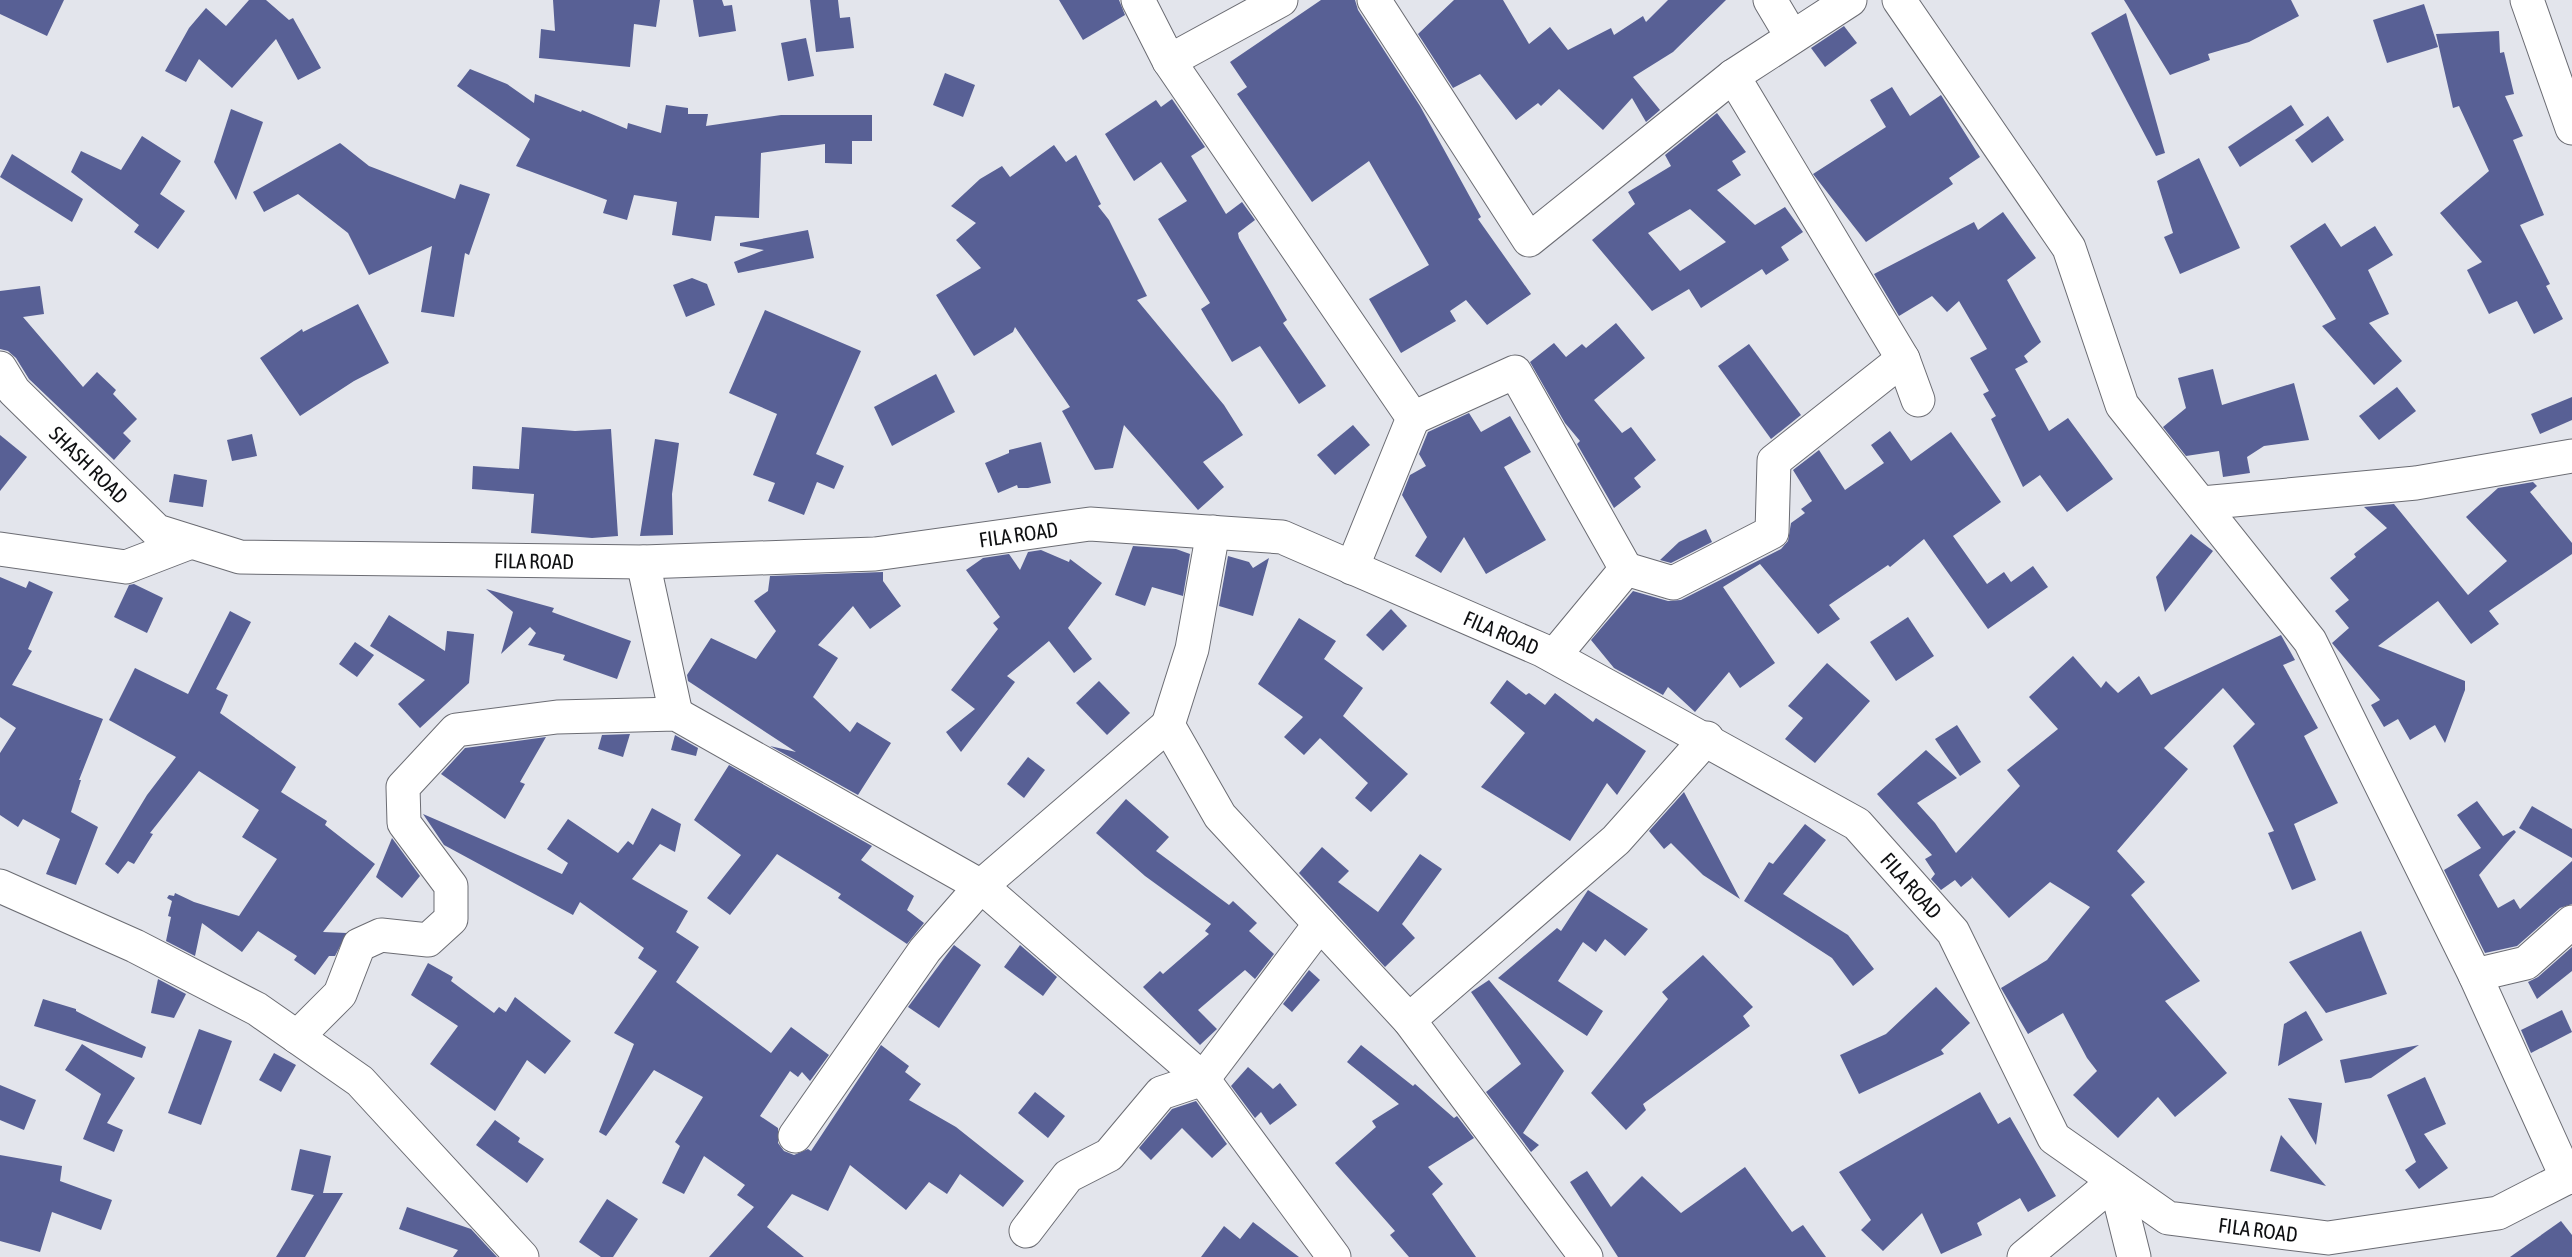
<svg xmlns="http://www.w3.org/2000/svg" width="2572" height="1257" font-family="'Asap Condensed',sans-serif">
<rect width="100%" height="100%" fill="#e3e5ec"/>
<g fill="#586095" fill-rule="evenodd">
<polygon points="0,0 64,0 47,36 0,14"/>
<polygon points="249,0 266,0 289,20 293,18 321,68 298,80 276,39 232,88 199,59 186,82 165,71 189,28 206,8 226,26"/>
<polygon points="553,0 660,0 656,27 634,24 630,67 539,58 541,29 555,31"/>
<polygon points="693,0 722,0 724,6 732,5 736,31 699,37"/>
<polygon points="810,0 838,0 840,18 850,17 854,48 816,52"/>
<polygon points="1059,0 1119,0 1125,15 1083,40"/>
<polygon points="1321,0 1355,0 1358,10 1420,106 1481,217 1478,219 1531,294 1487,325 1466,300 1450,311 1456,321 1401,353 1369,299 1429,265 1369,161 1312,202 1237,94 1247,87 1230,62"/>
<polygon points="1454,0 1503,0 1529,44 1550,27 1568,50 1611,28 1614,35 1643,16 1646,22 1668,0 1726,0 1673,52 1633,77 1660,110 1646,122 1632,98 1603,130 1559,89 1541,106 1538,103 1516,120 1480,74 1453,88 1418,34"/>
<polygon points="2124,0 2291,0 2299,16 2249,42 2208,54 2210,60 2170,75"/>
<polygon points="2424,4 2438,47 2387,63 2373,20"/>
<polygon points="2126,13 2165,153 2156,156 2091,33"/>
<polygon points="1844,26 1857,43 1825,67 1811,48"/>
<polygon points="2499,31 2500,53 2504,52 2514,94 2505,96 2523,136 2513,140 2544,215 2520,225 2550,284 2546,286 2563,319 2534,334 2517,301 2489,314 2467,270 2482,262 2440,213 2489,171 2459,106 2453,108 2436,34"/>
<polygon points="806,38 814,76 788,81 781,43"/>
<polygon points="470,69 507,84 534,103 535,94 581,112 582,110 627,129 628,123 661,133 666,105 688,108 688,114 708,114 706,126 781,115 872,115 872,141 852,141 852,164 825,163 825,144 761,153 759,218 715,216 711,241 672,235 677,202 634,195 627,220 603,213 607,200 516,166 530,139 457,86"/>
<polygon points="945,73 975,85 963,117 933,105"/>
<polygon points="1892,87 1910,116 1941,95 1980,157 1949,178 1953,184 1866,242 1813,174 1886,127 1870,100"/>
<polygon points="1172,99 1205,147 1191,156 1226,214 1242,202 1255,220 1238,233 1239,238 1287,320 1283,323 1326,386 1299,404 1260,346 1232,362 1201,309 1210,303 1158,219 1187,201 1161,162 1134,181 1105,134 1156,100 1161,107"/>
<polygon points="2291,105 2304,125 2240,167 2228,147"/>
<polygon points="231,109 263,122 236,200 214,162"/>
<path d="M1717,113L1746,152L1732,161L1741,175L1717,190L1755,225L1785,207L1803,232L1781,247L1789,260L1766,275L1762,269L1701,308L1689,289L1652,311L1592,240L1635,204L1628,192L1671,166L1665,155ZM1690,209L1726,242L1680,271L1648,233Z"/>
<polygon points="2328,116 2344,140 2312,163 2295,140"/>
<polygon points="142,136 181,161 160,194 185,211 158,249 134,232 139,225 71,172 81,151 121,170"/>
<polygon points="340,143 369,166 455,199 460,184 490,194 469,255 465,253 454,317 421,312 432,246 369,275 348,233 298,194 264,212 253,192"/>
<polygon points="1054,145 1066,162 1076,155 1101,204 1098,206 1109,220 1147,296 1137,300 1224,405 1243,435 1203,462 1224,487 1198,510 1124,425 1113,468 1095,470 1062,411 1070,407 1015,327 1013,332 974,356 936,295 981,268 956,240 976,223 951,206 980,179 1002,166 1010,177"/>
<polygon points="12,154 83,199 72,222 0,177"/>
<polygon points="2199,158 2240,248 2180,274 2164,237 2173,233 2157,181"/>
<polygon points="2003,212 2036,258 2007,280 2041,342 2024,356 2028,362 2015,369 2049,431 2068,418 2113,479 2067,512 2040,475 2023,487 1991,419 1996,416 1983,394 1989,391 1970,358 1987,349 1959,301 1947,312 1932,296 1899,316 1874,274 1974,222 1978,230"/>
<polygon points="2325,223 2341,247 2375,226 2393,255 2368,270 2389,314 2369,323 2402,361 2374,385 2322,326 2336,319 2290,246"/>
<polygon points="808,230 814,258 738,273 734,262 764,250 740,246 740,243"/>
<polygon points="692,278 707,284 715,305 686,317 673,285"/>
<polygon points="40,286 44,314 23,317 83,387 97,372 116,390 113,394 137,419 123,433 131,441 114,460 29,379 16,358 8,351 0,349 0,291"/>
<polygon points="358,304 389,363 354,381 300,416 260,358 302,329 303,332"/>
<polygon points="765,310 861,351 816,454 844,466 834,489 817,482 804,515 768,501 775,483 753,475 777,414 729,393"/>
<polygon points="1616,323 1645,358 1594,400 1622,433 1631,427 1656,460 1634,478 1641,487 1614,508 1577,444 1580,441 1565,423 1530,362 1554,343 1566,357 1582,344 1586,348"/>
<polygon points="1749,344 1801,415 1771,439 1718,366"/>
<polygon points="2213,369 2222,405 2294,383 2309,440 2264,446 2247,457 2250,473 2223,477 2219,451 2186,456 2163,427 2186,408 2178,378"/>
<polygon points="936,374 955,412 892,446 874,407"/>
<polygon points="2397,387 2416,411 2379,440 2359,416"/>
<polygon points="2572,397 2572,420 2540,434 2531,414"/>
<polygon points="1469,413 1481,432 1510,416 1531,452 1504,467 1546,540 1486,574 1464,537 1441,573 1415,556 1427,537 1402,495 1410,475 1426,466 1419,454 1428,432"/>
<polygon points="1353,425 1370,445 1335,475 1317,455"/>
<polygon points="522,427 575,431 611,429 618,536 592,538 531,533 534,494 472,489 473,466 519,469"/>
<polygon points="1890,431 1911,461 1951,432 2001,502 1953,536 1987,584 2004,572 2011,582 2033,566 2048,587 1988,629 1924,539 1890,567 1888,565 1829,605 1840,619 1818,634 1760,564 1723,587 1775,663 1740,688 1729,672 1695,712 1668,687 1663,695 1614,668 1591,640 1633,591 1668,601 1681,600 1781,549 1788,541 1791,523 1805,513 1801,509 1812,501 1793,470 1819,450 1845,490 1884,463 1871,445"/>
<polygon points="252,434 257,456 232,461 227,440"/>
<polygon points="0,435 27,457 0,491"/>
<polygon points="655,439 679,443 672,494 673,535 640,536"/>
<polygon points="1041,442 1051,483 1028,488 1018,488 1017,485 998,493 985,463 1009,453 1009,450"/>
<polygon points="174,474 207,480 203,507 169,502"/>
<polygon points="2533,482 2537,486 2530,492 2572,543 2572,554 2489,611 2499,624 2471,644 2438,601 2378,646 2465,681 2465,690 2445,743 2435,725 2410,740 2398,719 2384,727 2371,705 2380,700 2332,643 2349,628 2335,611 2349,600 2330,578 2356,557 2354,554 2387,528 2364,507 2394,504 2468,595 2507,561 2466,517 2498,488"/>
<polygon points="1706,529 1712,542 1671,563 1660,560 1679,542"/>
<polygon points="2191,534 2213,551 2165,612 2156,577"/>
<polygon points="1133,546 1176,549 1190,554 1183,596 1152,587 1145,606 1115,595"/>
<polygon points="1041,550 1069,562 1070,559 1102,583 1068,628 1092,659 1074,673 1049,641 1007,676 1015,682 961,752 946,732 975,709 951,690 998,629 993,623 1000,617 966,570 983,558 1009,554 1020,570 1028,552"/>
<polygon points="1228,556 1249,562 1253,568 1269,558 1253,616 1219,606"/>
<polygon points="883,572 883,581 901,606 870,629 853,606 818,645 838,658 813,697 850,732 857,722 891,743 858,795 770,746 796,752 688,681 687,675 711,638 756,659 776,631 754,601 768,591 770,576"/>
<polygon points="0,577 26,588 29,581 53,592 28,649 32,651 12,685 103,719 79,780 81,780 71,812 98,827 76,885 46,874 60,839 23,819 18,827 0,815 0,753 16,728 0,717"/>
<polygon points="134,584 163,598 147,633 114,617 129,585"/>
<polygon points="486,589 554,608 552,612 631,641 617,679 563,660 565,655 528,645 536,633 530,627 501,654 513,612"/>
<polygon points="1391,609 1407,626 1383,651 1366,635"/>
<polygon points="230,611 251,622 216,689 228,695 220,713 296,767 281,792 327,821 325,825 375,864 323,932 347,933 335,956 329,956 315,975 294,960 297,956 258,931 242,952 202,923 195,956 166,941 171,917 168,916 172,901 167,898 169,895 174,896 175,893 194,902 239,916 277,859 242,837 259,810 199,771 150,833 153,834 134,864 128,861 118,874 105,864 147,795 176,757 109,720 135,668 188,694"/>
<polygon points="389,615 445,651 447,631 474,634 469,683 420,728 398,704 425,680 370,646"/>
<polygon points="1908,617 1934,656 1896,681 1870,642"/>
<polygon points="1299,618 1336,641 1324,659 1363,688 1343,716 1408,774 1371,812 1355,798 1368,783 1320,738 1304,755 1284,737 1303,717 1258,684"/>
<polygon points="2281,635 2295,660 2283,665 2318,728 2304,736 2338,803 2294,824 2316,880 2292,890 2268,833 2274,831 2233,746 2255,724 2223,688 2164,748 2188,769 2117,851 2145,882 2131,895 2200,981 2165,1001 2227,1073 2175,1117 2158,1097 2118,1138 2073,1095 2097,1071 2087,1058 2063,1013 2028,1034 2001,988 2047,960 2090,907 2050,882 2009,918 1971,876 1972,878 1961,887 1955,880 1941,890 1931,879 1935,874 1925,859 1932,855 1877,794 1926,750 1957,778 1917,803 1935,823 1956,853 2020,786 2007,770 2058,729 2029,697 2073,656 2101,688 2106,681 2118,693 2139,676 2151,695"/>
<polygon points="355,642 374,655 357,677 339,664"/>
<polygon points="1827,663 1870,701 1815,763 1785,739 1803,718 1788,706"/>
<polygon points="1507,680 1526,695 1529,693 1545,705 1555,693 1593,722 1596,718 1646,751 1617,795 1607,783 1570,841 1481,787 1525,733 1490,703"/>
<polygon points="1099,681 1130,713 1107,735 1076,703"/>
<polygon points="1957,725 1981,762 1960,776 1935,739"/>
<polygon points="630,734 623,757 598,749 602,735"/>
<polygon points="675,735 698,748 696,756 671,750"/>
<polygon points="546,737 520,782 525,784 505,819 441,774 465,748"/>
<polygon points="1028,757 1045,770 1024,798 1007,784"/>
<polygon points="729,765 872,846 861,860 914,896 907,910 924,923 907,944 838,898 841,894 777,854 730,915 707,898 741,855 694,820"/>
<polygon points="1684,792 1740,899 1703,875 1671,843 1664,849 1649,831"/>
<polygon points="1126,799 1169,837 1156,851 1229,905 1233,901 1257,923 1249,931 1274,954 1255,979 1245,970 1198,1010 1217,1029 1200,1045 1143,987 1160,971 1163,974 1209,934 1205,931 1211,924 1145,876 1096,833"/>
<polygon points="2477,801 2503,836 2514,830 2516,832 2479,875 2498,908 2514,899 2520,909 2572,861 2572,904 2560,908 2517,946 2485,953 2444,870 2481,848 2457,815"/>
<polygon points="2532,806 2572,829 2572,858 2519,828"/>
<polygon points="652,808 681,824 675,852 660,844 632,879 688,911 676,932 699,947 676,982 771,1053 791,1027 829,1055 810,1081 802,1072 798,1077 790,1071 760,1116 778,1128 778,1143 784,1151 794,1155 808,1149 811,1151 881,1045 909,1066 905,1072 921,1084 909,1100 956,1127 1024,1181 1003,1207 960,1174 947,1194 929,1182 906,1210 850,1165 828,1211 792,1194 767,1227 804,1257 709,1257 754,1207 737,1195 745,1185 704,1156 684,1194 662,1183 680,1146 675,1142 703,1097 654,1070 606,1136 599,1132 634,1044 614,1033 657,971 638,958 644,948 580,902 573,915 444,845 423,814 562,874 568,863 547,849 568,819 618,853 628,841 633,845"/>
<polygon points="1805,824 1826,840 1783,894 1848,935 1874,969 1853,986 1832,958 1744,901 1769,862 1773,864"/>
<polygon points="392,838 420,876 402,898 376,877"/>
<polygon points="1322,847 1349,871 1338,882 1378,912 1420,854 1442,869 1402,924 1415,938 1385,967 1299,873"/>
<polygon points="1588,890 1648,929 1625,956 1605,939 1596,952 1583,942 1558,981 1603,1011 1587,1036 1498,978 1557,928 1561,931"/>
<polygon points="2361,931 2387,994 2326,1013 2289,962"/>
<polygon points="954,945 981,965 939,1028 908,1007"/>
<polygon points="1020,945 1057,977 1043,996 1004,967"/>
<polygon points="2572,947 2572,971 2537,999 2528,982 2538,977"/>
<polygon points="1703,955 1753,1007 1743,1016 1750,1026 1643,1104 1646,1110 1626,1130 1591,1093 1668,999 1662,992"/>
<polygon points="428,963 453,977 451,981 494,1013 499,1007 506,1012 515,997 571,1041 545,1074 527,1060 495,1111 430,1064 458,1026 411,995"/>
<polygon points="1309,970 1320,980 1292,1012 1283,1004"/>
<polygon points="158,979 186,994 174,1018 151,1013"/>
<polygon points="1489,980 1564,1071 1523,1133 1539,1145 1531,1152 1486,1092 1521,1064 1471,992"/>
<polygon points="1936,987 1970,1023 1941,1050 1944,1054 1859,1094 1840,1055 1886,1034"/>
<polygon points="43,999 76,1009 76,1011 146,1047 142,1058 34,1026"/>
<polygon points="2562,1010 2572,1032 2531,1053 2521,1030"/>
<polygon points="2306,1011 2323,1040 2278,1066 2284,1024"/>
<polygon points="199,1029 232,1041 201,1125 168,1113"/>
<polygon points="82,1044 135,1078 107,1123 123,1130 114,1152 83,1139 101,1094 65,1070"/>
<polygon points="1361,1045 1413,1086 1415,1084 1454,1118 1457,1116 1474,1138 1428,1167 1443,1184 1432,1194 1476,1257 1409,1257 1390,1235 1395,1231 1335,1163 1376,1127 1372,1121 1399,1104 1347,1062"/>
<polygon points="2419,1045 2371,1078 2345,1083 2340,1060"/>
<polygon points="274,1053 296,1065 281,1092 259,1080"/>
<polygon points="1248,1067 1273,1089 1280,1083 1297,1105 1270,1125 1261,1112 1255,1118 1231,1086"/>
<polygon points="2425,1077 2446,1124 2424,1134 2448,1168 2419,1189 2405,1170 2416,1162 2387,1095"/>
<polygon points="0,1085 36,1100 24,1130 0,1120"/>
<polygon points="1035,1092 1065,1116 1048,1138 1018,1113"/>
<polygon points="1980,1092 1998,1124 2010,1117 2056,1196 2028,1212 2020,1198 1977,1223 1982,1235 1941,1254 1922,1213 1883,1251 1861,1230 1871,1220 1839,1172"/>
<polygon points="2288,1098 2322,1103 2316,1145"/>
<polygon points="1196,1101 1227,1144 1212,1158 1182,1128 1151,1160 1139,1148 1172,1109"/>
<polygon points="495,1120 520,1138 518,1142 544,1159 527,1183 476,1145"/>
<polygon points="2281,1135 2326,1186 2270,1171"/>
<polygon points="300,1149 331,1156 323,1193 343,1193 305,1257 276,1257 314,1195 291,1190"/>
<polygon points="0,1155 62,1166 60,1181 112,1200 101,1230 52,1212 40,1252 0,1241"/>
<polygon points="1745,1167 1792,1232 1803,1225 1826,1257 1618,1257 1570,1182 1587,1171 1611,1207 1642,1176 1681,1213"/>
<polygon points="607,1199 638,1219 613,1257 601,1257 579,1242"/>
<polygon points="407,1207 471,1229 497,1257 453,1257 458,1250 399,1229"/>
<polygon points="2561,1221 2572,1235 2572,1257 2510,1257"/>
<polygon points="1253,1222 1299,1257 1201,1257 1224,1226 1240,1239"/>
</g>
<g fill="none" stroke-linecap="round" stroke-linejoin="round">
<g stroke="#6b6c73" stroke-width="35">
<g id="minor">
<polyline points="1138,0 1169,61 1413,418 1352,568"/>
<polyline points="1374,0 1529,240 1733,76 1850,0"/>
<polyline points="1770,0 1792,37"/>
<polyline points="1899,0 2069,248 2122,405 2310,641 2475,975 2567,1178"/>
<polyline points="2527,0 2572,128"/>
<polyline points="1169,61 1281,0"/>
<polyline points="1733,76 1903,359 1918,400"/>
<path id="s1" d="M0,368L14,391L157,531L240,557L643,562L875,554L1090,524L1282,537L1542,650L1857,824L1953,932L2054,1138L2168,1218L2328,1238L2498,1213L2572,1175"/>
<polyline points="1413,418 1515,372 1626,569 1554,656"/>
<polyline points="2202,503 2416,483 2572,456"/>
<polyline points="1213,532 1192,649 1168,725 1220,816 1409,1020 1586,1257"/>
<polyline points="0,549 126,567 191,542"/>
<polyline points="643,562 676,714"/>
<polyline points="1626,569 1673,583 1772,532 1774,461 1903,359"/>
<polyline points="0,886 135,946 257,1009 360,1081 522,1257"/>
<polyline points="2475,975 2526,963 2572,922"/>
<polyline points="1409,1020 1616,840 1707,738"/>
<polyline points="297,1037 340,994 359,945 381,935 428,940 451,919 451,886 404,823 403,787 456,730 557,717 676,714 981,886 1203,1079 1334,1257"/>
<polyline points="795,1136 925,950 981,886 1168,725"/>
<polyline points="1026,1231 1068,1176 1109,1155 1161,1093 1203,1079 1320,924"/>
<polyline points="2024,1257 2115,1181 2134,1257"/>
</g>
</g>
<use href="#minor" stroke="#fff" stroke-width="33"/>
</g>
<g text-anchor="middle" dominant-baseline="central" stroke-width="6" stroke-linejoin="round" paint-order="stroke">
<g font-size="21" fill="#0f1012" stroke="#e3e5ec">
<text stroke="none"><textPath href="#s1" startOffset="132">SHASH ROAD</textPath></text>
<text stroke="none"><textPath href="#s1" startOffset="1094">FILA ROAD</textPath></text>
<text stroke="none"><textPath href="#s1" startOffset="608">FILA ROAD</textPath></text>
<text stroke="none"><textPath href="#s1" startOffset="1598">FILA ROAD</textPath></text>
<text stroke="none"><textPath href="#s1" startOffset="2084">FILA ROAD</textPath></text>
<text stroke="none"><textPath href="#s1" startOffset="2606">FILA ROAD</textPath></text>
</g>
</g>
</svg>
